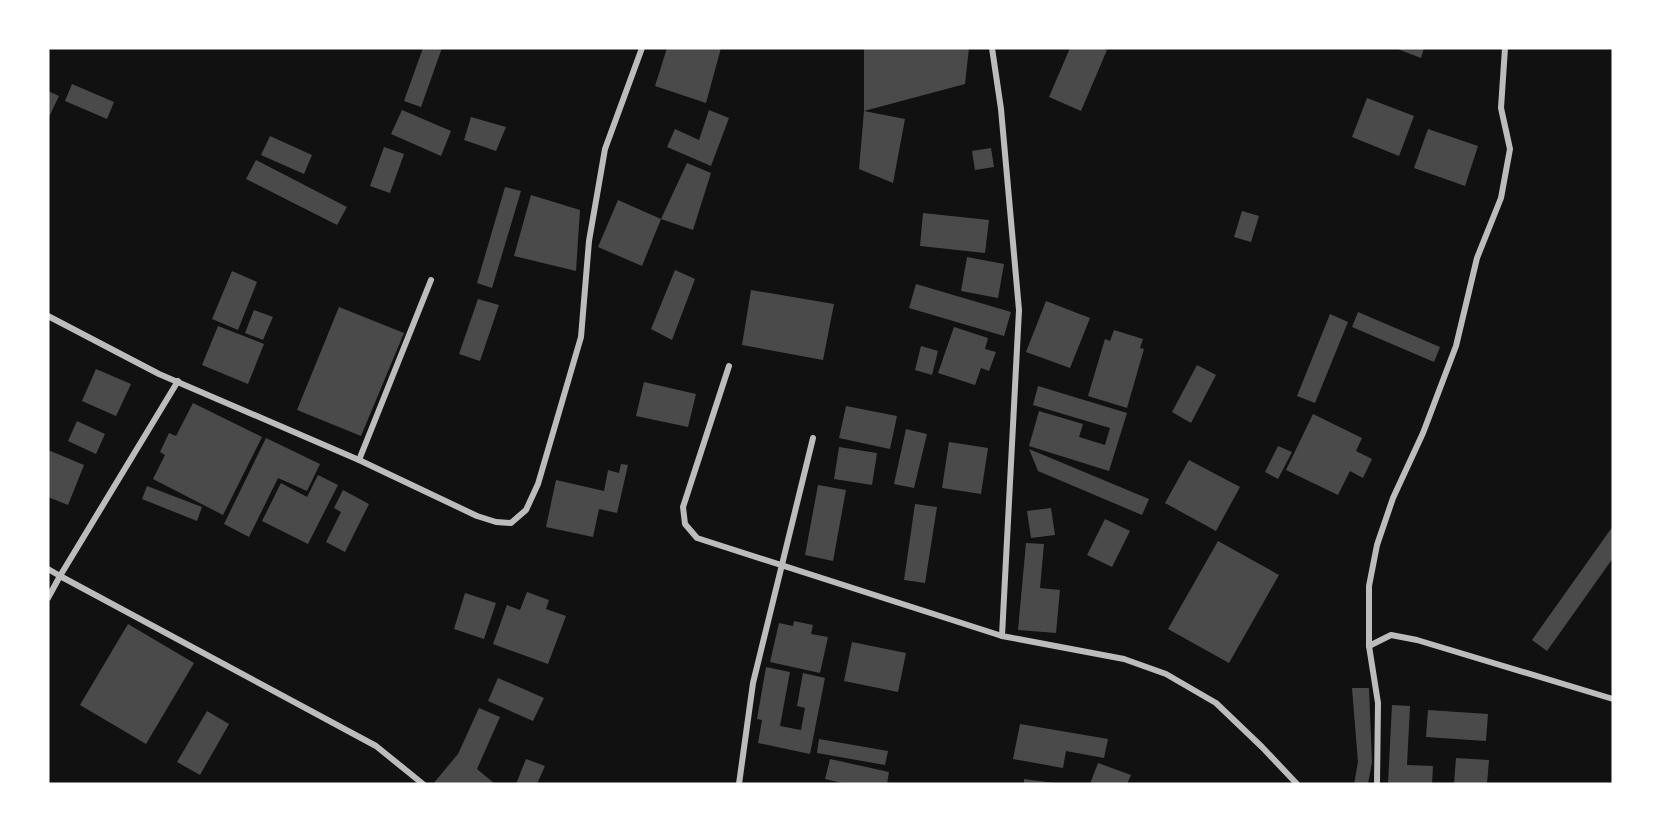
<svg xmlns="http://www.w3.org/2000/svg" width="1661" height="832" font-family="Rubik,sans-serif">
<rect width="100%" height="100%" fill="#111"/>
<g fill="#4a4a4a">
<polygon points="423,48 442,48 421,107 404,101"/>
<polygon points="667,48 721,48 706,103 655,86"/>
<polygon points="864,48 969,48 965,84 864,111"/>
<polygon points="1070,48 1101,48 1107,50 1081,111 1049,97"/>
<polygon points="1395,48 1424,48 1421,58"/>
<polygon points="72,84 114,102 107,119 65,101"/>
<polygon points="48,91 59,96 48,119"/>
<polygon points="1367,98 1414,116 1399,156 1352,137"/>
<polygon points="402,110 451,131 441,156 391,134"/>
<polygon points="709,110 729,118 711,166 667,147 675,129 699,140"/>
<polygon points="864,111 905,119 893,183 859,169"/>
<polygon points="471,117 506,127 496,151 464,140"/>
<polygon points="1428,129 1478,146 1465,186 1414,168"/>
<polygon points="270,136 312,155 304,174 261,155"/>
<polygon points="384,147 404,154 390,193 370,186"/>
<polygon points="991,148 994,167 975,170 972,151"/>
<polygon points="256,160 347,207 337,225 246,179"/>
<polygon points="687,163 711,173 693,230 661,219"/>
<polygon points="505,187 521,191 492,288 477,283"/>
<polygon points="531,195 580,210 576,271 514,256"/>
<polygon points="618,200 661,219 642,266 598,247"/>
<polygon points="1242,211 1259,216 1251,242 1234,237"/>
<polygon points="923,213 989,220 985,253 920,246"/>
<polygon points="967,257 1004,264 998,298 961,291"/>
<polygon points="675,270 695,279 672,340 651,329"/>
<polygon points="232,271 257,282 238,330 212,319"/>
<polygon points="916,284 1011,312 1004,336 909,308"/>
<polygon points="751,290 834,304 823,360 742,345"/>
<polygon points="478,299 499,305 480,361 459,354"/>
<polygon points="1046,301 1090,318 1070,368 1026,352"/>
<polygon points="339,307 404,333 361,436 297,410"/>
<polygon points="254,310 273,317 263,340 245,333"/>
<polygon points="1358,312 1440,347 1434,362 1352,327"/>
<polygon points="1330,314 1348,322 1315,403 1297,396"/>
<polygon points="218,326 264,344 248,384 202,365"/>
<polygon points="954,327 988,338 985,349 996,352 989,371 981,368 975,385 938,373"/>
<polygon points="1114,330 1143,339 1140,348 1144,349 1127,408 1088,396 1105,339 1110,341"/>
<polygon points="921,346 938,351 932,375 915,370"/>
<polygon points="1197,365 1216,375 1191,423 1172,412"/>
<polygon points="96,369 131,384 116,416 82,401"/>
<polygon points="644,382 696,394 688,427 636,416"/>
<polygon points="1038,386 1127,413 1109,471 1029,446 1039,411 1083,424 1079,437 1105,445 1110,428 1033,405"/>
<polygon points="193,403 262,437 223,515 153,479 165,455 160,452 169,433 176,436"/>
<polygon points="846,406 897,416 890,449 839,438"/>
<polygon points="1313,414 1362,438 1356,451 1372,459 1363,478 1350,471 1338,495 1286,470"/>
<polygon points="77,421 105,434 96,454 68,441"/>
<polygon points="906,429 927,434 914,488 894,484"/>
<polygon points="266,438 320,464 307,491 278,478 249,537 224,524"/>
<polygon points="949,442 988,448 981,494 942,488"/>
<polygon points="1278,446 1292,452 1278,479 1265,472"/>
<polygon points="839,447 877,453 872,485 834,479"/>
<polygon points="1029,449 1149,499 1142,515 1038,471"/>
<polygon points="48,450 84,465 68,505 48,497"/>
<polygon points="1189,460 1240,487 1216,531 1165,503"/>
<polygon points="621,464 628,465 617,513 599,509 593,537 546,527 556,480 604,491 608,470 619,473"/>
<polygon points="318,475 338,485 308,544 262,521 281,483 307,497"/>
<polygon points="818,485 846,490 833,561 805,555"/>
<polygon points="147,486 202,507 197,521 142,499"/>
<polygon points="343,490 369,504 345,552 326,542 341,512 334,508"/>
<polygon points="915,504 937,507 925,583 904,580"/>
<polygon points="1051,508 1055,535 1031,538 1027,511"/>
<polygon points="1105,519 1130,531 1112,567 1087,555"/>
<polygon points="1613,526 1613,558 1547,651 1532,640"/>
<polygon points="1218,541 1279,575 1229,663 1168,629"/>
<polygon points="1026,543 1044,544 1040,588 1060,590 1056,633 1018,630"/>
<polygon points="527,592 549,600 546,609 566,616 548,664 493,644 507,605 520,610"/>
<polygon points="465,593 496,603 484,639 454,629"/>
<polygon points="794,621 813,625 811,634 828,637 820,673 770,662 779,623 793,626"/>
<polygon points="128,624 194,663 146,744 80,705"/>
<polygon points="852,642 906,653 898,692 844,681"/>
<polygon points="766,667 790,672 780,726 801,730 805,708 797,706 803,673 825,678 810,754 758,743 762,720 757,719"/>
<polygon points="498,678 544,698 533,721 488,701"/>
<polygon points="1352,688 1369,688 1372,762 1368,784 1354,784 1358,762"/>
<polygon points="1392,705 1410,706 1407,765 1433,766 1432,784 1388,784"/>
<polygon points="479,708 500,717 477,769 495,784 433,784 458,754"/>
<polygon points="1428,710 1488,714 1486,741 1426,737"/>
<polygon points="207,711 229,724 200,775 177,762"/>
<polygon points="1020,724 1108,739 1104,758 1066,751 1063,768 1013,759"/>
<polygon points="819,739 888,751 885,765 817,753"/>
<polygon points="1456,758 1489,760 1487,784 1454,784"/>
<polygon points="526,759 545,766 537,784 516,784"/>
<polygon points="830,759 889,772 887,784 846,784 825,779"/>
<polygon points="1098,763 1131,775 1127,784 1090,784"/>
<polygon points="1024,779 1055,783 1055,784 1024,784"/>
</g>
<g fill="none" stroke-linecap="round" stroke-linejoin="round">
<g stroke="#bcbcbc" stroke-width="6">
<polyline points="992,48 1001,109 1019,310 1002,636 1124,659 1166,674 1216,703 1262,747 1297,784"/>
<polyline points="48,316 159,374 359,460 477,516 496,522 511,523 526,510 538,484 581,337 589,241 605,149 642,48"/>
<polyline points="729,366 683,507 685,524 697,538 1002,636"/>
<polyline points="178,381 60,576 376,746 423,784"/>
<polyline points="359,460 431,280"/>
<polyline points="48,569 60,576 48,598"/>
<polyline points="1369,646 1391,635 1417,640 1613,699"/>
<polyline points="739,784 753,683 813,438"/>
<polyline points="1377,784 1378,703 1369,646 1369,586 1377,545 1393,498 1423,433 1456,346 1477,258 1501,198 1510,149 1501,108 1505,48"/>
</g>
</g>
<rect width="1661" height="832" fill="none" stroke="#ffffff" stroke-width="99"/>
</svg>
